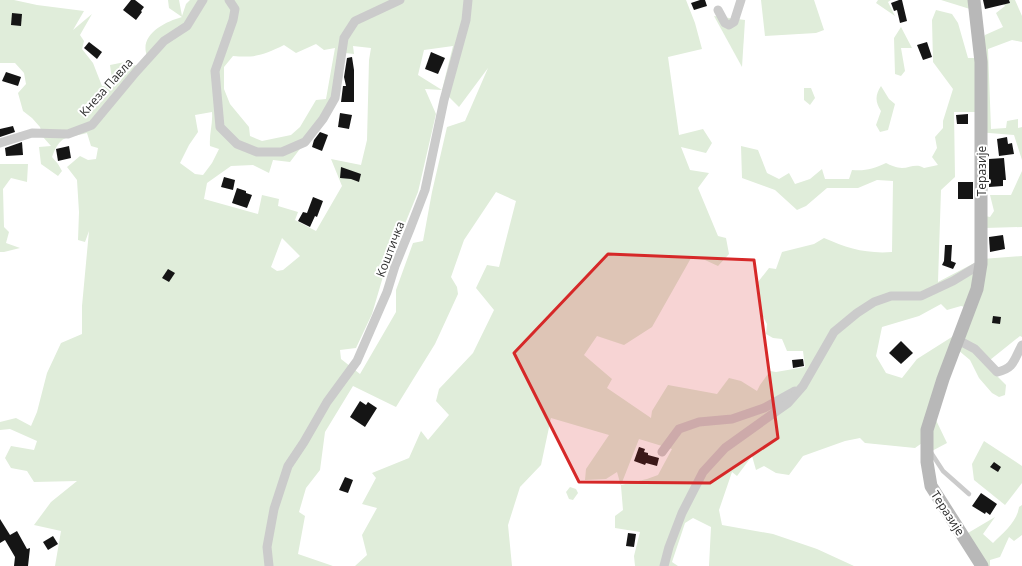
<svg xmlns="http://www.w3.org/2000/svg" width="1022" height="566" font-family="'Open Sans',sans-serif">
<rect width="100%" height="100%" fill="#fff"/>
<g fill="#e0edda" fill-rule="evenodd">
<path d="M0,0H14L37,5L84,11L73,30L92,14L80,35L84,41L82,49L93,63L102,86L113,87L110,65L125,62L137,66L147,56C139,35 164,22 182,17L169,8L168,0H179L182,16L186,4L190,0H686L695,23L702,49L668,57L679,135L703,129L712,143L706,153L681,147L690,170L709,173L698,188L718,236L726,238L729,254L718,266L705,260L691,258L652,327L624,345L597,336L584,355L612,379L607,388L651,418L652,411L668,385L717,394L729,378L741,381L757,391L760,385L770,371L776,372L805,367L803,351H787L782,339L773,338L766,334L767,324L761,313L758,282L769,268L776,269L782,252L814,244L824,238C847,248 866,254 892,252L893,181L877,180L858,188H827L806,206L797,210L775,190L742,178L741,146L758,150L767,173L779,179L789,173L795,184L810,179L822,169L825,179H849L852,170C866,171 873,169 886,163C890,165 897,168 902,168C910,168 916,163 924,168L938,165L932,157L937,148L935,137L943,128V121L953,89L933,62L932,20L936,10L952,14L958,23L968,58H975L985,35L1003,27L996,13L1005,6L1002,0H1015L1022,16V42L1012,40L988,49L991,129L1006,128L1007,121L1018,119V128L1022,127V160L1014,135L977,132V112H954L955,177L941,190L938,282L982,259L1022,256V337L1020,336L985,364L1006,385L1005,395L999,397L992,393L979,378L970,360L958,350L972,309L961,306L947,310L941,304L919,316L882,327L876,356L886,373L902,378L917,359L955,335L922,443L915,448L865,443L860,438L845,441L803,456L789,475L776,473L764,466L756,470L752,456L737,476L732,472L719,510L722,525L773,534L817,549L854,566H709L711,527L693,518L685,523L672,562L678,566H635L634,556L640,532L615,528V516L623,510L621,486L617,472L606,479L585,480L586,469L609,435L551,418L541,465L520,487L508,525L512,566H355L367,555L362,535L377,508L362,504L376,478L372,473L409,458L421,431L428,440L449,415L436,401L439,389L473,353L494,310L476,288L487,265L499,267L516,201L496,192L464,240L451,277L457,287L458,294L435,344L396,407L353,386L325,432L320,470L306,488L299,512L305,516L298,554L333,566H55L61,531L34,525L51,502L77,481L34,482L27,471L11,468L5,458L11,446L34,450L37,441L10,429L0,430V422L16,418L31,426L37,412L47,373L61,343L82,334V306L89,231L85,242L78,240L79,212L77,180L67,167L80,156L88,160L96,159L98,148L91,146L87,133C65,139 61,134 52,157L58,164L62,171L58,176L41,164L39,147L51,146L43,137L40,127L32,118L23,111L18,93L26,84L24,73L15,63H0ZM316,44L324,50L335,48L326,99L316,100L300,127L291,135L262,141L250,136L249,127L230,104L224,89V67L233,56C255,58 264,55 284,45L296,53ZM353,46L371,48L369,60L367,140L361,165L331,159L342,186L316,231L295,220L298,212L278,206L279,199L262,195L258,214L204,199L207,183L231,166L253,165L269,173L273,160L290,162L337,100L345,53L354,54ZM453,46L442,90L418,75L424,50ZM488,68L465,121L447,127L432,192L423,241L413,243L396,290V312L360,374L341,359L340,350L356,348L372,314L382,280L418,192L436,114L425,89L442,90L459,107ZM212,112C213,124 209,134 210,146L219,149L212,163L203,175L195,174L180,163L189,145L198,132L195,115ZM282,238L300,256L283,270L277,271L271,267ZM639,439L672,449L658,475L647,479L621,485Z"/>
<polygon points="761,0 814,0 824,30 816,33 765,36"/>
<polygon points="878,0 891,0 888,2 895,16 876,3"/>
<polygon points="941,0 970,0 970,9"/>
<polygon points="714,16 745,20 742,67"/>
<polygon points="901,27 912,48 901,48 905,71 901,76 895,74 894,38"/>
<path d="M881,86L889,99L895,104L888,130L880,132L876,125L881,111C875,102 875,95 881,86Z"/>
<polygon points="804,88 811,88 815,98 810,105 804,100"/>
<polygon points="0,164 28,164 27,182 11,178 3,189 4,227 9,232 6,243 20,248 4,252 0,252"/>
<polygon points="1022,171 1022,227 985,228 985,216 990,217 994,211 990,195 1011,195"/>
<polygon points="934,416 947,443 930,452"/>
<polygon points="984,441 1022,466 1022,483 1005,505 974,480 972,464"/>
<polygon points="570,487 576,489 578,493 573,500 569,499 566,492"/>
<path d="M1022,505V535L1014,541L1009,537L1000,557L990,560V566H986L968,533L995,517L983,534L993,543C1003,533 1017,522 1019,507Z"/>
</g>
<g fill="#151515">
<polygon points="131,0 135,0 144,7 141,11 142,12 136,20 123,10"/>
<polygon points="700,0 705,0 707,6 694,10 691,3"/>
<polygon points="899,0 902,0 907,21 900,23 897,10 894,11 891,3"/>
<polygon points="983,0 1009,0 1010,3 985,9"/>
<polygon points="12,13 22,14 21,26 11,25"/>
<polygon points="89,42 102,52 97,59 84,48"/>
<polygon points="927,42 932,57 923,60 917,45"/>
<polygon points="431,52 445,58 438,74 425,69"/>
<polygon points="352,57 354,70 354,102 341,102 343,86 346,86 344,77 347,58"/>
<polygon points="6,72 21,77 18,86 2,81"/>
<polygon points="340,113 352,115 349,129 338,127"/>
<polygon points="968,114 968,124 957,124 956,115"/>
<polygon points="13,126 15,132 0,137 0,129"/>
<polygon points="320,132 328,135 322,151 312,147 314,140"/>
<polygon points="1007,137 1008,144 1012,143 1014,154 999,156 997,139"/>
<polygon points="22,142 23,155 6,156 5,148"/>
<polygon points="69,146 71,158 58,161 56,149"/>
<polygon points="1004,158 1006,180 1003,180 1003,186 989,187 989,159"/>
<polygon points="341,167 361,174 359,182 351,179 340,178"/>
<polygon points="224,177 235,180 233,190 221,187"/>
<rect x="958" y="182" width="15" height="17"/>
<polygon points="237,188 246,191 246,193 252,195 247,208 232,203"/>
<polygon points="313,197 323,201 317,217 315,216 310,227 298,221 303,212 307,213"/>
<polygon points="1003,235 1005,249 990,252 989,237"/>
<polygon points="945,245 952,245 951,261 956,263 953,269 942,265 944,261"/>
<polygon points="168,269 175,273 169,282 162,278"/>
<polygon points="993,316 1001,317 1000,324 992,323"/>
<polygon points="901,341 913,353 901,364 889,353"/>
<polygon points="803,359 804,366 793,368 792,360"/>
<polygon points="360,401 366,405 368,402 377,408 365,427 350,417"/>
<polygon points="639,447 645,449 644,452 648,453 648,455 659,458 657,466 646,463 645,465 634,461"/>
<polygon points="994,462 1001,467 998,472 990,467"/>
<polygon points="345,477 353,480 348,493 339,490"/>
<polygon points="981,493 997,504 990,515 986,512 985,514 972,506"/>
<polygon points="0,519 10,535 17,531 27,549 30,548 28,566 14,566 15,557 5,540 0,543"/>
<polygon points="628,533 636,534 634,547 626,546"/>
<polygon points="53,536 58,544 48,550 43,542"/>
</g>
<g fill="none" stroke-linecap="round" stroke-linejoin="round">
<polyline stroke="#cbcbcb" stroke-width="4.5" points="930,451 943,471 969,494"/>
<g stroke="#cbcbcb" stroke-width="9">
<polyline points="229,0 235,9 233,20 215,71 220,127 237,144 257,152 282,152 305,142 323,119 335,98 344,38 355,21 400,0"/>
<polyline points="718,10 725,23 729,25 734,22 741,0"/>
<polyline points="0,143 32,133 68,134 92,125 136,72 164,41 187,26 203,0"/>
<path d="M958,340L975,349L997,372C1015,368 1014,359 1022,345"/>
<polyline points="662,452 679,429 699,422 732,419 764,408 795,391"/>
<polyline points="269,566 267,547 274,509 288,466 304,442 327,402 357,361 387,292 395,266 410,229 425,190 444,100 466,20 468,0"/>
<polyline points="664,566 669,547 682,513 703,472 725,448 788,403 803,386 834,332 857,313 874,302 891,296 921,296 953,281 981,264"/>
</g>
<polyline stroke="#b8b8b8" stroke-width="13" points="974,0 981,62 981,264 977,289 943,379 927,430 927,462 931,486 982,566"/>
</g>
<path fill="#d62828" fill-opacity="0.2" stroke="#d62828" stroke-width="3" stroke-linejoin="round" d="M608,254L754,260L778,438L710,483L579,482L514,353Z"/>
<g text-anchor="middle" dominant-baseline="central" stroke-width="4" stroke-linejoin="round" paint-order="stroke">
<g font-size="12" fill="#2e2e2e" stroke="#fff">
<text transform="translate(106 87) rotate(-48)">Кнеза Павла</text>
<text transform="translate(981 171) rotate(-90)">Теразије</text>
<text transform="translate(390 249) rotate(-69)">Коштичка</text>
<text transform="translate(948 513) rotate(57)">Теразије</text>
</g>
</g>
</svg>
